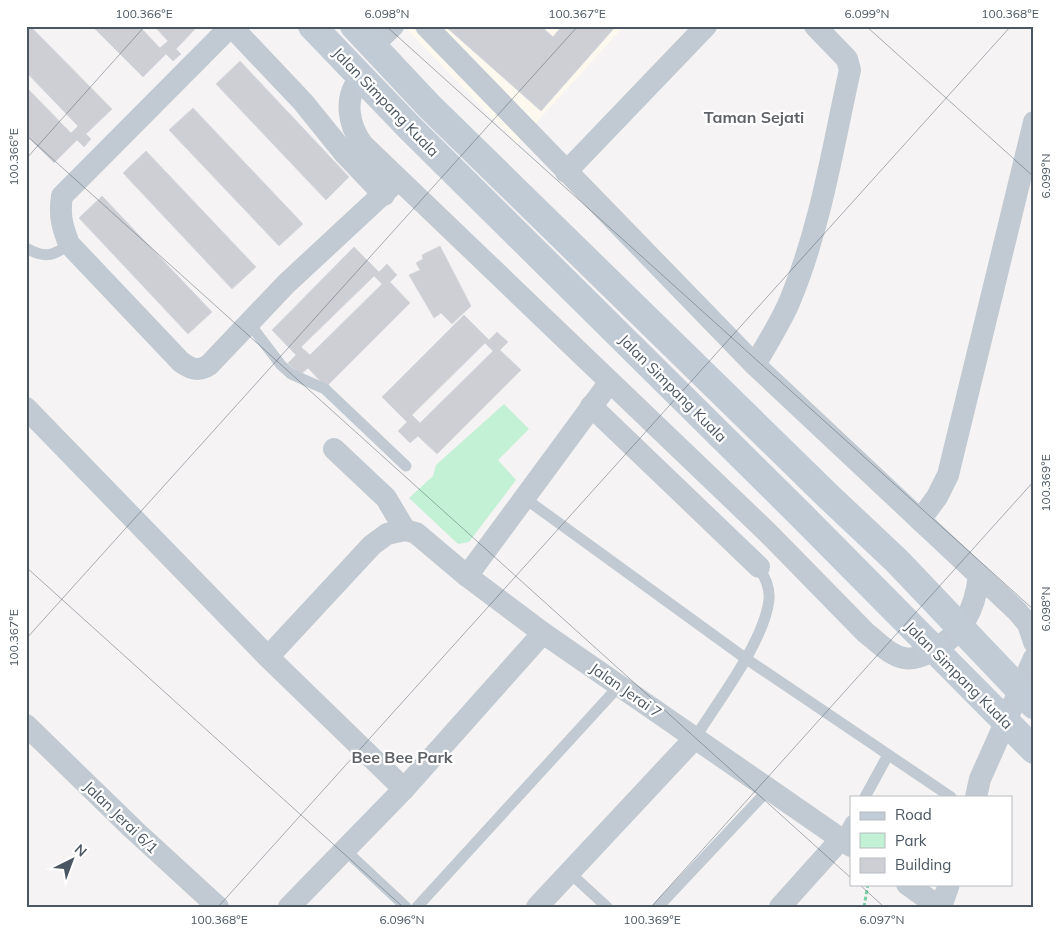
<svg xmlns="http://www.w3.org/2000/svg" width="1060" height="933" font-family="Mulish,sans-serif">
<rect width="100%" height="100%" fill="#f5f3f3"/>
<polygon fill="#fdf9ef" points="404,26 624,26 517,144"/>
<polygon fill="#c3f1d5" points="504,404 529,429 498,460 516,480 469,542 458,544 409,498 433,476 436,465"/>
<g fill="#cdcfd5" stroke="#d7d9de" fill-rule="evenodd">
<polygon points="26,26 30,26 112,109 86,134 91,139 84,147 77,140 54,163 26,135 26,87 71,133 78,126 26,72"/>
<polygon points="92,26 139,26 160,48 168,41 154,26 198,26 176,49 181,54 173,61 166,54 143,77"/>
<polygon points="445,26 541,26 553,37 562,26 616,26 541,111"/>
<polygon points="240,61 349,177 326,200 216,84"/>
<polygon points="193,108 303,224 279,246 169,130"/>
<polygon points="146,151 256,267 232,289 123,173"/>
<polygon points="102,196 212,312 188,334 79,218"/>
<polygon points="440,246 471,306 452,324 441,313 434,318 409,275 420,270 416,263 423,259 422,255"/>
<path d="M354,247L379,272L387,264L397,275L390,282L410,303L326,387L308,368L300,375L288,363L296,355L272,330ZM374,276L382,284L310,355L301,347Z"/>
<path d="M464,315L489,340L497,332L508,342L500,350L521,370L437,454L418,436L410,443L398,431L407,422L382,397ZM485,343L493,351L420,423L412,415Z"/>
</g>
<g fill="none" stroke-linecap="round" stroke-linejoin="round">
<polyline stroke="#7ad0a6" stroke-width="3" stroke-dasharray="4 2.5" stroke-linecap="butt" points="864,907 868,884"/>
<g stroke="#c1cad2" stroke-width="11">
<path d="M26,248C44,258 53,257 69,244"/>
<polyline points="249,323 281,365 291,374 325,389 406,466"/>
<polyline points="523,497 745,658 951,797"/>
<path d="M695,738C718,701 764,642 769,600C770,587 765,578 759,567"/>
<polyline points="865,797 888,755"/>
<polyline points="841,839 851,821"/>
<polyline points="345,850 406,907"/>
<polyline points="570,873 607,907"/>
<polyline points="417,907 619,686"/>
<polyline points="658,907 769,789"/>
</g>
<g stroke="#c1cad2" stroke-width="22">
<path d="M231,26L62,196C59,215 62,226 69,244L181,362C191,369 198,372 209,365L286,284L398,180"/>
<polyline points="231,26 303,102 345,154 384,195"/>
<polyline points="426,26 755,365 1017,611 1028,624 1034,642"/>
<polyline points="372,46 393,26"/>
<path d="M361,77C343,97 348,125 363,145L767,532L866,633C878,642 889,655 904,658C913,660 922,656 930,652C962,635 975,611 979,575"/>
<polyline points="566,172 706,26"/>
<path d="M755,365C767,343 782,321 791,298C821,225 833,146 850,70L847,59L815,26"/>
<polyline points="591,406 759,567"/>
<polyline points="26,408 268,657 404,789"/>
<polyline points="334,449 386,498 405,530"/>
<polyline points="920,520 937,497 948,475 1034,122"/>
<polyline points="405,530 416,533 467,576 543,633 851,846"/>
<polyline points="467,576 609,383"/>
<polyline points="268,657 372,545 387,534 405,530"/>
<polyline points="26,725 133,829 218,907"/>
<polyline points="976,797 980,779 1034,658"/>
<polyline points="907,884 939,907"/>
<polyline points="289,907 404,789 543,633"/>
<polyline points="537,907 695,738"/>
<polyline points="780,907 841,839"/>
<polyline points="941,907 949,884"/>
</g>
<g stroke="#c1cbd6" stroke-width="28">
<polyline points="312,26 409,127 803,517 1034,750"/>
<polyline points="354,26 429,106 828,496 897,561 1034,705"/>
</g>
</g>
<path fill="none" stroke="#4a5661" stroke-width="1" stroke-opacity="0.45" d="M386,26L1034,610M866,26L1034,177M26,135L851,878M26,159L145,26M26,567L403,907M26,639L578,26M859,884L884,907M218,907L1011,26M651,907L1034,481"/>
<g text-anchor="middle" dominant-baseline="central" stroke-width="4.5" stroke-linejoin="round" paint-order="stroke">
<g font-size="15" fill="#4a5661" stroke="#fff">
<text transform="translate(386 102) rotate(46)">Jalan Simpang Kuala</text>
<text transform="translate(673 388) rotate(45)">Jalan Simpang Kuala</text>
<text transform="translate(959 675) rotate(45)">Jalan Simpang Kuala</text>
<text transform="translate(626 690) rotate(35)">Jalan Jerai 7</text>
<text transform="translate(121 817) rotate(44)">Jalan Jerai 6/1</text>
</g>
<g font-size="16" font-weight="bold" fill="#5f6368" stroke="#fff">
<text x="754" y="117">Taman Sejati</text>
<text x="402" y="757">Bee Bee Park</text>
</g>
</g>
<rect width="1060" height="933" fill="none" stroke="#ffffff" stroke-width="55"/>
<rect x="850" y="796" width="162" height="90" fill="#ffffff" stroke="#b7bbc0"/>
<rect x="860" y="812" width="25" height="8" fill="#c1cbd6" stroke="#b7bbc0"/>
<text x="895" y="820" font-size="15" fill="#4a5661">Road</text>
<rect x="860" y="833" width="25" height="15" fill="#c3f1d5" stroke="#b7bbc0"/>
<text x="895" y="846" font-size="15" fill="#4a5661">Park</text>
<rect x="860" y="858" width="25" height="15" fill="#cdcfd5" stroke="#b7bbc0"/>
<text x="895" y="870" font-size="15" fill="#4a5661">Building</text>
<g transform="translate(72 860) rotate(42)" stroke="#ffffff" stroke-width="4" paint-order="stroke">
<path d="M0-4L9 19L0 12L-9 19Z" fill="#4a5661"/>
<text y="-8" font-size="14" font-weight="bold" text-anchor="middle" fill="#4a5661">N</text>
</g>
<rect x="28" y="28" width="1004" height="878" fill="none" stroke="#4a5661" stroke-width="2"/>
<g font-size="12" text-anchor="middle" fill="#4a5661">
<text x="144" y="18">100.366°E</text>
<text x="387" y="18">6.098°N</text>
<text x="577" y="18">100.367°E</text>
<text x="867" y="18">6.099°N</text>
<text x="1010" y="18">100.368°E</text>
<text transform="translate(14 157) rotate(-90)" y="4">100.366°E</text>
<text transform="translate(1046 176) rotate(-90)" y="4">6.099°N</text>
<text transform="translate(1046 483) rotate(-90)" y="4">100.369°E</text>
<text transform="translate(1046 609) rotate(-90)" y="4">6.098°N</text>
<text transform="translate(14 638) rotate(-90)" y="4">100.367°E</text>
<text x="219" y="924">100.368°E</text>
<text x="402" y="924">6.096°N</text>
<text x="652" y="924">100.369°E</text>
<text x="882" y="924">6.097°N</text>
</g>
</svg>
